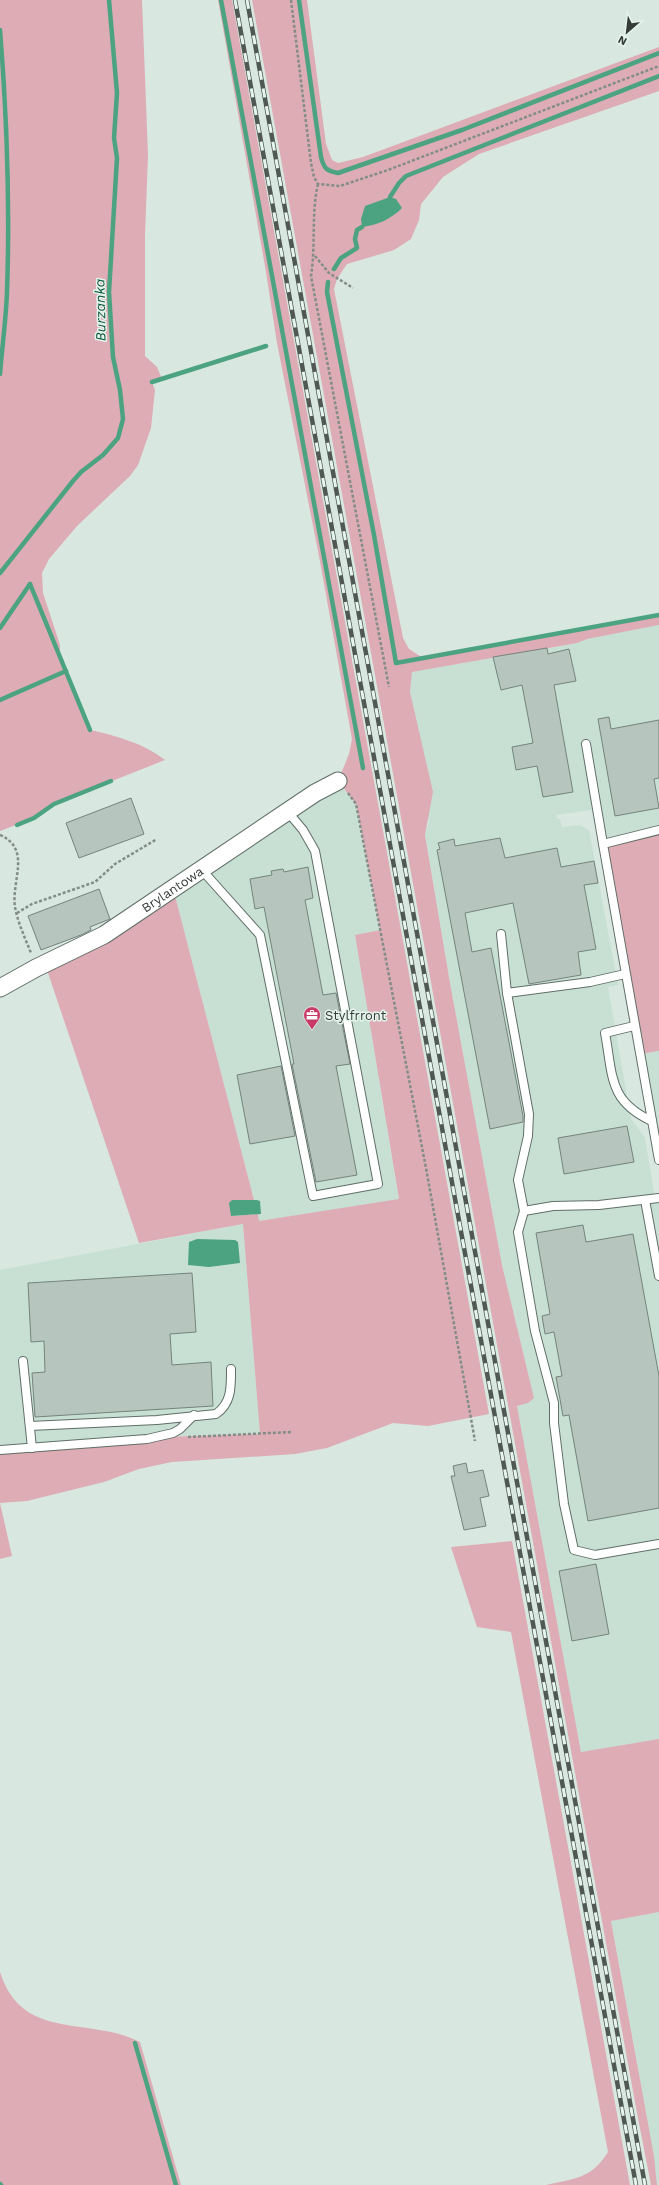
<svg xmlns="http://www.w3.org/2000/svg" width="659" height="2185" font-family="'Work Sans',sans-serif">
<rect width="100%" height="100%" fill="#d8e7e0"/>
<g fill="#c8e0d4">
<polygon points="659,625 659,830 603,844 597,809 556,815 557,819 560,819 562,827 580,825 589,830 618,985 608,987 631,1119 645,1138 655,1198 659,1198 659,1739 581,1752 517,1406 534,1398 502,1265 450,983 425,835 429,822 410,692 412,672 577,643 587,639"/>
<polygon points="338,781 356,804 380,930 355,935 399,1200 259,1221 258,1214 261,1214 257,1200 254,1200 173,888"/>
<polygon points="659,1051 659,1160 640,1054"/>
<polygon points="243,1224 260,1434 161,1437 0,1450 0,1270"/>
<polygon points="659,1912 659,2185 657,2185 654,2156 611,1920"/>
</g>
<g fill="#ddacb5">
<path d="M0,0H142L148,155L145,235V356L157,367L162,379L152,382L155,390L151,428L138,465L130,476L77,526L49,559L42,573L43,593L60,645V656L90,730C117,736 143,743 165,760L54,804L34,818L0,831Z"/>
<polygon points="218,0 232,0 489,1414 428,1426 393,1423 327,1448 295,1454 172,1462 139,1469 104,1482 27,1501 0,1503 0,1450 161,1437 260,1434 243,1224 139,1243 45,964 173,888 254,1200 232,1201 231,1216 258,1214 259,1221 399,1199 355,935 380,930 356,804 338,781 349,754 352,739 319,556 277,343 266,272"/>
<polygon points="252,0 307,0 326,144 332,160 338,163 363,157 659,47 659,91 479,154 443,177 421,204 419,220 411,239 394,250 347,264 337,279 334,289 403,638 409,649 423,658 659,615 659,625 587,639 577,643 412,672 410,692 433,792 425,835 450,983 502,1265 534,1398 528,1403 517,1406 581,1752 659,1739 659,1912 611,1921 654,2156 657,2185 651,2185 637,2113"/>
<polygon points="659,830 659,1051 640,1054 603,844"/>
<polygon points="0,1503 12,1556 0,1559"/>
<path d="M512,1541L630,2185H546C576,2178 591,2179 608,2152L511,1632L477,1627L451,1547Z"/>
<path d="M0,1972C22,2042 89,2016 140,2042L181,2185H0Z"/>
</g>
<g fill="#4ca381">
<path d="M390,197L396,199L402,208C391,219 378,225 362,227L361,219L365,206Z"/>
<polygon points="232,1200 257,1200 260,1201 261,1214 231,1216 229,1203"/>
<polygon points="197,1239 235,1240 238,1242 240,1263 209,1267 188,1265 189,1242"/>
</g>
<g fill="none" stroke-linecap="round" stroke-linejoin="round">
<g stroke="#4ca381" stroke-width="4.5">
<polyline points="221,0 363,768"/>
<path d="M299,0L321,157C324,169 327,171 338,173L462,130L659,53"/>
<path d="M0,30C7,117 10,204 7,292C6,320 2,347 0,374"/>
<polyline points="390,197 399,183 406,176 659,76"/>
<polyline points="334,269 341,258 357,248 355,239 357,230 362,227"/>
<polyline points="328,282 327,292 374,535 396,663 659,615"/>
<polyline points="152,382 266,346"/>
<polyline points="0,573 73,481 81,472 103,455 118,438 123,419 120,390 113,357 109,292 117,158 114,138 117,93 109,0"/>
<polyline points="30,584 90,730"/>
<polyline points="0,628 30,584"/>
<polyline points="0,700 66,671"/>
<polyline points="17,825 34,818 54,804 111,781"/>
<polyline points="135,2043 176,2185"/>
<polyline points="0,2184 1,2185"/>
</g>
</g>
<g fill="#b6c6be" stroke="#75837c">
<polygon points="547,648 548,654 569,649 576,681 554,685 573,792 543,797 537,766 516,770 512,747 533,743 522,685 501,690 493,657"/>
<polygon points="609,717 611,729 659,720 659,778 654,779 659,808 615,816 598,719"/>
<polygon points="131,798 144,834 79,858 66,823"/>
<polygon points="500,838 505,858 557,848 561,867 594,861 598,883 584,885 596,949 578,952 581,975 529,984 513,903 465,913 472,952 491,948 523,1116 523,1122 490,1129 437,850 440,849 438,843 454,839 455,846"/>
<polygon points="308,867 313,898 305,900 323,995 336,993 350,1064 336,1066 357,1175 316,1182 292,1064 294,1064 264,907 255,909 250,879 272,875 271,871 283,869 284,872"/>
<polygon points="99,889 110,919 90,927 91,930 81,935 41,950 28,916"/>
<polygon points="281,1066 295,1136 250,1144 237,1075"/>
<polygon points="627,1126 634,1162 564,1174 558,1138"/>
<polygon points="583,1225 586,1242 633,1234 659,1376 659,1508 588,1521 569,1415 563,1416 556,1377 562,1376 554,1332 545,1334 542,1316 550,1314 536,1233"/>
<polygon points="192,1273 196,1332 170,1334 172,1365 211,1362 213,1406 35,1417 32,1373 45,1372 44,1341 31,1342 28,1283"/>
<polygon points="466,1463 468,1473 483,1470 489,1496 480,1498 486,1526 464,1530 451,1476 455,1476 453,1466"/>
<polygon points="596,1564 609,1634 572,1641 559,1571"/>
</g>
<g fill="none" stroke-linecap="round" stroke-linejoin="round">
<g stroke="#606e67" stroke-width="10">
<g id="lane">
<polyline points="586,744 603,844"/>
<polyline points="659,830 603,844 659,1160"/>
<polyline points="201,869 260,935 313,1196 378,1184 315,851 303,830 287,811"/>
<polyline points="501,934 507,993 590,982 625,974"/>
<polyline points="507,993 529,1114 528,1136 518,1180 524,1211 518,1232 535,1331 554,1403 554,1423 564,1504 574,1550 595,1555 659,1544"/>
<path d="M634,1026L605,1033C613,1075 608,1101 652,1121"/>
<polyline points="645,1200 659,1276"/>
<polyline points="524,1211 553,1206 599,1205 659,1198"/>
<polyline points="23,1361 32,1448"/>
<path d="M30,1426L157,1420L216,1414C232,1403 231,1386 231,1369"/>
<polyline points="0,1450 147,1439 173,1433 180,1429 194,1415"/>
</g>
</g>
<g stroke="#606e67" stroke-width="19">
<g id="street">
<path id="s1" d="M0,988L36,968L104,935L315,793L338,781"/>
</g>
</g>
<g stroke="#838d88" stroke-width="2.5" stroke-dasharray="3 2" stroke-linecap="butt">
<polyline points="291,0 311,163 314,177 318,184 340,186 388,170 659,66"/>
<path d="M318,184C311,214 316,245 311,276L389,687"/>
<polyline points="315,256 329,273 353,288"/>
<polyline points="348,793 356,804 426,1168 475,1441"/>
<path d="M0,835C32,849 11,881 15,907C18,923 25,938 31,953"/>
<polyline points="17,913 32,904 95,882 115,864 157,839"/>
<polyline points="188,1437 291,1432"/>
</g>
<use href="#lane" stroke="#fff" stroke-width="8"/>
<use href="#street" stroke="#fff" stroke-width="17"/>
<g stroke="#505854" stroke-width="4.5">
<g id="rail">
<polyline points="235,0 636,2185"/>
<polyline points="247,0 645,2185"/>
</g>
</g>
<use href="#rail" stroke="#e5f5ed" stroke-width="3" stroke-dasharray="9" stroke-linecap="butt"/>
</g>
<defs>
<g id="office-pin" transform="scale(0.9)"><path d="M0 17L-7.5 6A9.5 9.5 0 1 1 7.5 6Z" fill="#c83b67" stroke="#e5f5ed"/><path d="M-6-3h4V-5.5h4V-3h4V5H-6ZM-1-4.5V-3h2v-1.5ZM-6 0V1H6V0Z" fill="#fff"/></g>
</defs>
<g fill-rule="evenodd">
<use href="#office-pin" x="312" y="1015"/>
</g>
<g text-anchor="middle" dominant-baseline="central" stroke-width="3" stroke-linejoin="round" paint-order="stroke">
<g font-size="13" fill="#353b38" stroke="#e5f5ed">
<text stroke="none"><textPath href="#s1" startOffset="199">Brylantowa</textPath></text>
</g>
<g font-size="13" fill="#353b38" stroke="#e5f5ed" text-anchor="start">
<text x="325" y="1015">Stylfrront</text>
</g>
<g font-size="14" font-style="italic" fill="#0b533c" stroke="#e5f5ed">
<text transform="translate(100 310) rotate(-91)">Burzanka</text>
</g>
</g>
<g transform="translate(627 32) rotate(208)" stroke="#e5f5ed" stroke-width="3" paint-order="stroke">
<path d="M0-3L7 15L0 10L-7 15Z" fill="#353b38"/>
<text y="-6" font-size="11" font-weight="bold" text-anchor="middle" fill="#353b38">N</text>
</g>
</svg>
